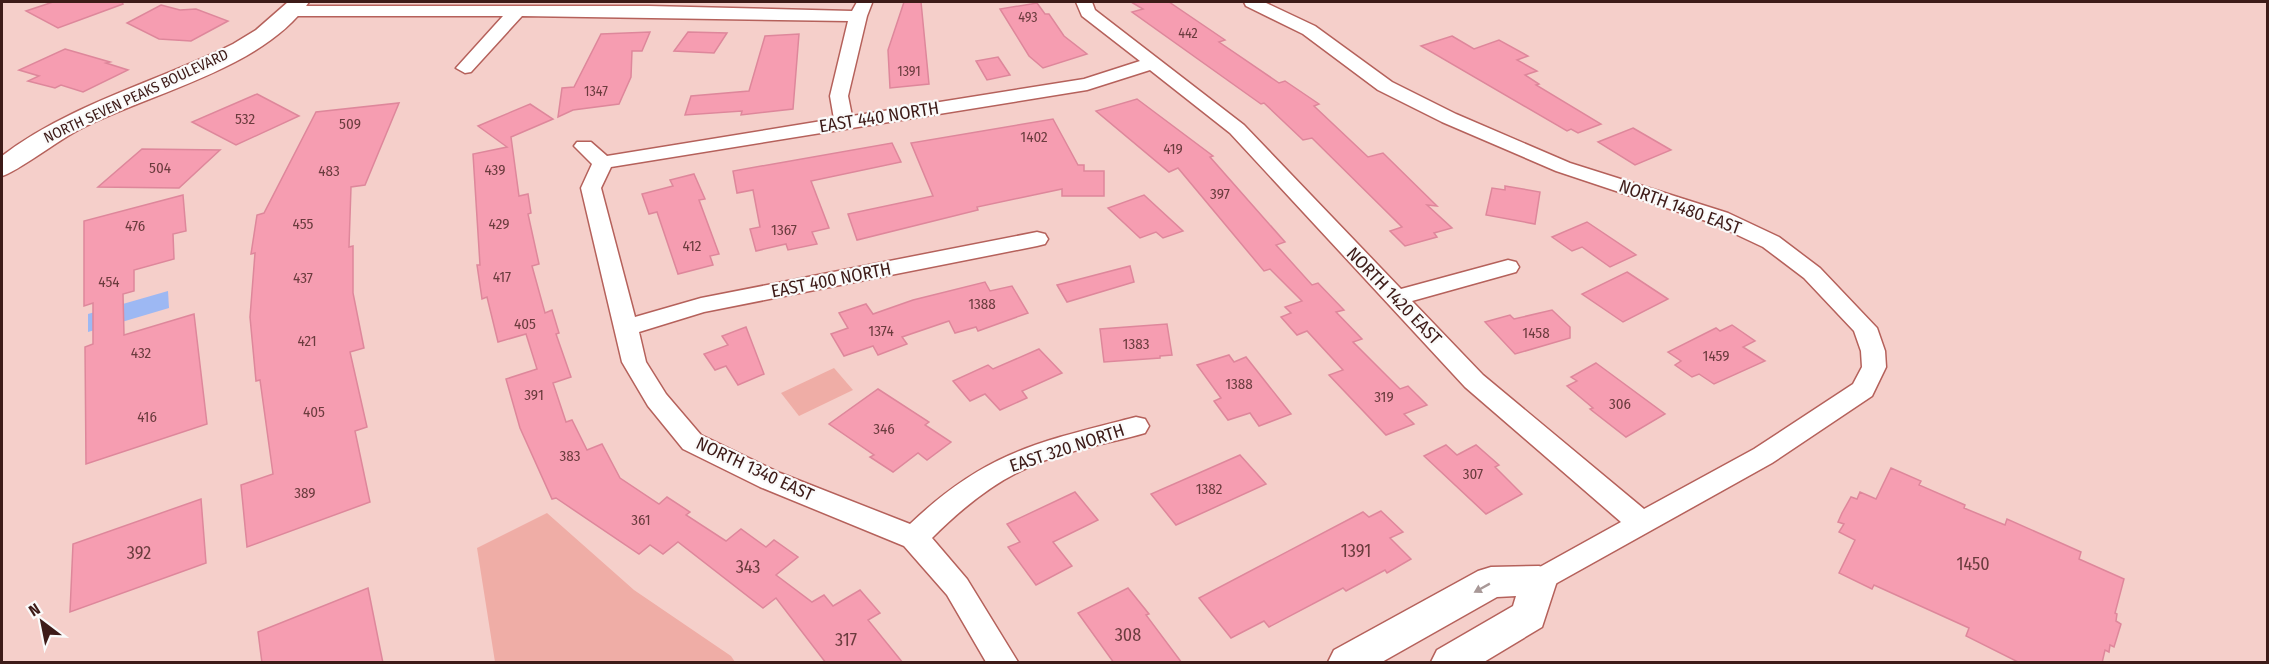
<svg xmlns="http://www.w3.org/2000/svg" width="2269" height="664" font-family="'Fira Sans Condensed',sans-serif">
<rect width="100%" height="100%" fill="#f5cfca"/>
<g fill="#efada6">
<polygon points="834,368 853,390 799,416 781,393"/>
<polygon points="547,513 634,590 731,656 735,662 495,662 477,548"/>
</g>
<polygon fill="#9db8f3" points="168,291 169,308 88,332 88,314"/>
<g fill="#f69db1" stroke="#de879b" stroke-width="1.5">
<polygon points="53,2 122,2 123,4 58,28 26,11"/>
<polygon points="904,2 921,2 929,84 890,88 888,50"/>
<polygon points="1131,2 1169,2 1225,40 1219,42 1279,83 1285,81 1319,104 1314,106 1368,157 1383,153 1437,206 1427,205 1452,228 1434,233 1437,237 1405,246 1390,231 1402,227 1312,138 1303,140 1264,103 1261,104 1132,12 1143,9"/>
<polygon points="1037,3 1045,14 1049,14 1064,36 1087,54 1043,68 1029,56 1000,9"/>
<polygon points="161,5 180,10 196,9 228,21 191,41 159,39 127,23"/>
<polygon points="650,32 642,51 632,51 631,77 619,104 573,110 558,117 562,88 574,87 601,34"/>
<polygon points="688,32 727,33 714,53 674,51"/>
<polygon points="799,34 793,109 741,115 742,111 685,115 691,96 749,91 765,36"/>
<polygon points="1452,36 1474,49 1499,40 1528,56 1517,60 1537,71 1525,75 1539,84 1536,85 1601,124 1578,133 1571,129 1567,131 1421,46"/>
<polygon points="65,49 110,62 106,63 128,70 83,92 61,85 55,88 28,81 39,76 19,70"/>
<polygon points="998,57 1010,75 987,80 976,61"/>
<polygon points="257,94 299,116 236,145 192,122"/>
<polygon points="1137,99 1213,156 1210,157 1285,242 1276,245 1312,285 1318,283 1344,310 1336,312 1362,339 1353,342 1400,389 1408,386 1427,405 1404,414 1414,424 1386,435 1329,375 1343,370 1307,331 1297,335 1281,317 1291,313 1285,307 1302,301 1270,269 1264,271 1178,168 1169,172 1096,111"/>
<polygon points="399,103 365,185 351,187 349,247 353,246 353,293 364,348 350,352 367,427 355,431 370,502 247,547 241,485 273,474 260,380 256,381 250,317 255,253 251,254 257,215 264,213 316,112"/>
<polygon points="530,104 553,119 511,137 519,196 528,194 531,213 528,214 539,264 532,266 545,313 552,310 559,333 556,334 571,377 553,383 566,422 572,420 587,450 602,444 620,478 659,504 667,497 690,512 686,515 726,541 741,529 766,547 774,540 798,557 776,575 812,602 824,595 833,606 860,590 880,613 868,620 903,663 826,663 776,598 763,608 678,542 663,554 650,545 639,554 556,498 552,499 520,428 506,379 537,369 526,334 498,342 487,297 482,299 477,265 480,265 473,154 507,147 478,126"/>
<polygon points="1053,119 1078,165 1084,165 1084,171 1104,171 1104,196 1062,196 1062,189 977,207 978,210 857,240 848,214 933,196 911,143"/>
<polygon points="1633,128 1671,150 1635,165 1598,142"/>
<polygon points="892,143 901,162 811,181 829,228 812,232 817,244 788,250 786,244 756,251 750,229 760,227 753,190 737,193 733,171"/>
<polygon points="142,149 220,150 179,188 98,187"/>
<polygon points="694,174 705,199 699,200 719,254 710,256 713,265 678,274 657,212 649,214 642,194 673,186 670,180"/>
<polygon points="1505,186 1540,192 1535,224 1486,215 1492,188 1505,190"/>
<polygon points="183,195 186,231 173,234 174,259 134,270 134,291 123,294 124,335 194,314 207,424 86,464 85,347 93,344 93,303 84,306 84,221"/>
<polygon points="1144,195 1183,231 1163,238 1156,232 1140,238 1108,208"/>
<polygon points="1587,222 1636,255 1610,267 1582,247 1572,251 1552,237"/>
<polygon points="1130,266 1134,282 1067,302 1057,285"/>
<polygon points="1627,272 1668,299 1623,322 1582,294"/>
<polygon points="985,282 990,291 1012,286 1028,313 978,331 976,327 955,333 949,321 902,337 907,344 878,355 873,346 844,356 831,334 848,328 839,313 866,304 873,314 913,300"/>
<polygon points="1552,310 1570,327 1570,338 1515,354 1485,322 1510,315 1514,319"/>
<polygon points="1167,324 1172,355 1160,356 1160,358 1104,362 1100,329"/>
<polygon points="1732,325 1755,341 1743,347 1765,361 1714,384 1699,374 1692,377 1675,365 1681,361 1668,352 1716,328 1720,331"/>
<polygon points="746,327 764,374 738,385 726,366 715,370 704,354 728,345 722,336"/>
<polygon points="1039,349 1062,373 1022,391 1027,398 1000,410 985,394 970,401 953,381 988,365 993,369"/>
<polygon points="1229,355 1234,362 1246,357 1291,414 1259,426 1250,413 1228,420 1214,401 1221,398 1197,365"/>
<polygon points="1596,363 1665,414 1626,437 1590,409 1593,408 1567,386 1577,381 1571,377"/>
<polygon points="878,389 929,422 925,425 951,442 927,460 918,453 893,472 870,457 874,455 829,424"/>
<polygon points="1446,445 1457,455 1476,445 1499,465 1495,467 1522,494 1486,514 1424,456"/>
<polygon points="1240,455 1266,484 1176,525 1151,494"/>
<polygon points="1891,468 1921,481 1919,485 1965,505 1964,508 2005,525 2007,519 2081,552 2079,559 2124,579 2115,613 2117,614 2116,621 2121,624 2114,647 2110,645 2109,652 2105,650 2102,663 2020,663 1966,636 1969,628 1874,585 1872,589 1839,573 1855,540 1839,532 1844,524 1838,522 1842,513 1851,497 1857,499 1860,492 1876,499"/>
<polygon points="1075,492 1098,520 1053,542 1072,566 1036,585 1008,547 1020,542 1007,524"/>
<polygon points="201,499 206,563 70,612 73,544"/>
<polygon points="1381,511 1403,532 1390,538 1411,559 1387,573 1385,570 1346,591 1343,588 1269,627 1264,621 1231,638 1199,598 1363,512 1369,517"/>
<polygon points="368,588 383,663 262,663 258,632"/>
<polygon points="1128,588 1149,614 1146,615 1182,663 1114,663 1078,613"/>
</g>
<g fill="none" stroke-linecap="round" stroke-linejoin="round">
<g stroke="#b5615b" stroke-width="3">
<path id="minor" d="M857,2L872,3L867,16L848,96L852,116L1084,79L1140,61L1082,16L1076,2H1092L1095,10L1244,125L1401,289L1508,260L1516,262L1519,267L1516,272L1412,301L1483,375L1644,509L1754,449L1853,384L1862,367L1861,351L1854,331L1804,278L1763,247L1712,223L1556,171L1442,122L1378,90L1303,34L1246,6L1244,2H1264L1315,26L1392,82L1456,114L1570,163L1728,213L1779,237L1820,268L1877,328L1885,351L1886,367L1872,396L1772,463L1539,593L1529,589L1524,581L1529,573L1621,522L1465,387L1230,133L1150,70L1087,90L611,167L601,188L635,317L701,298L1037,232L1045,234L1048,239L1045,244L1037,246L704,312L639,332L646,362L666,394L701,435L780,473L910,524C986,452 1038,442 1136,417L1145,419L1149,426L1145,433C1107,444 1066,450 1029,467C992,483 960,510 932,538L967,579L1018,662H986L947,595L904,546L760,487L683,449L648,406L622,362L581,188L592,164L574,146L577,142H591L607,156L834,119L830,96L848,21L522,16L471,72L465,73L456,68L503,16H290L282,11L290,6H649L852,11Z"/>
</g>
<g stroke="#b5615b" stroke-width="3">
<g id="tertiary">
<path d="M288,2H309C263,69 150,93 80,129C60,139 17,172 2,176V156C70,104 157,82 233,44L256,30Z"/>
<polygon points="1539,566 1552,571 1557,581 1542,627 1484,662 1431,662 1437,650 1513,606 1516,596 1497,597 1382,662 1328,662 1334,650 1478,571 1491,567"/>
</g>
</g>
<use href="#minor" fill="#fff" fill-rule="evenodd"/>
<use href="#tertiary" fill="#fff" fill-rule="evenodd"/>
</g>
<defs><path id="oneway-solid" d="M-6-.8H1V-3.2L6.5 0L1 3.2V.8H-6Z" transform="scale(1.5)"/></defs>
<use fill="#a89897" href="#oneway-solid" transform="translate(1482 588) rotate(151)"/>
<g text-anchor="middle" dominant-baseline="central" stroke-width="4.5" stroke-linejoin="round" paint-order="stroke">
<g font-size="14" fill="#6b3c3e">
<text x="1028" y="17">493</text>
<text x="1188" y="33">442</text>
<text x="909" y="71">1391</text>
<text x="596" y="91">1347</text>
</g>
<g font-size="15" fill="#3d1b18" stroke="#fafafa">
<text transform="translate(136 96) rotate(-25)">NORTH SEVEN PEAKS BOULEVARD</text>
</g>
<g font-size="15" fill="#6b3c3e">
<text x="245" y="119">532</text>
<text x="350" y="124">509</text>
<text x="1034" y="137">1402</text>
<text x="1173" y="149">419</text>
<text x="160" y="168">504</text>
<text x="495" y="170">439</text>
<text x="329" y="171">483</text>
<text x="1220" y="194">397</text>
<text x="303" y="224">455</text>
<text x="499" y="224">429</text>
<text x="135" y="226">476</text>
<text x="784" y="230">1367</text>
<text x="692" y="246">412</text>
<text x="502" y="277">417</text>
<text x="303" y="278">437</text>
<text x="109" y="282">454</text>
<text x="982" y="304">1388</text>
<text x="525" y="324">405</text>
<text x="881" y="331">1374</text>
<text x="1536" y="333">1458</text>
<text x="307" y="341">421</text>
<text x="1136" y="344">1383</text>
<text x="141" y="353">432</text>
<text x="1716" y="356">1459</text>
<text x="1239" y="384">1388</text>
<text x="534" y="395">391</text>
<text x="1384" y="397">319</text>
<text x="1620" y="404">306</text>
<text x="314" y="412">405</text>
<text x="147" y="417">416</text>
<text x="884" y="429">346</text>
<text x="570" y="456">383</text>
<text x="1473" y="474">307</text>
<text x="1209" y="489">1382</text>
<text x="305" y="493">389</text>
<text x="641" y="520">361</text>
</g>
<g font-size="18" fill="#3d1b18" stroke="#fafafa">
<text transform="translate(879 117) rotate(-9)">EAST 440 NORTH</text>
<text transform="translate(1680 207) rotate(20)">NORTH 1480 EAST</text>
<text transform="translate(831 280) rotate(-11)">EAST 400 NORTH</text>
<text transform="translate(1394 296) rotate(46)">NORTH 1420 EAST</text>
<text transform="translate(1067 448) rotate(-18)">EAST 320 NORTH</text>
<text transform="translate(755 469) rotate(25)">NORTH 1340 EAST</text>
</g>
<g font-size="18" fill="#6b3c3e">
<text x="1356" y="551">1391</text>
<text x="139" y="553">392</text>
<text x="1973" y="564">1450</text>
<text x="748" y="567">343</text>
<text x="1128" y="635">308</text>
<text x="846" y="640">317</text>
</g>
</g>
<rect width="2269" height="664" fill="none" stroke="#3d1b18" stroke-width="6"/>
<g transform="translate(42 622) rotate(328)" stroke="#fafafa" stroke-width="4.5" paint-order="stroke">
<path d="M0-4.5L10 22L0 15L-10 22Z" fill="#3d1b18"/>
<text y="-9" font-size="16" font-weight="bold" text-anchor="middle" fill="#3d1b18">N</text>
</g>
</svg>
